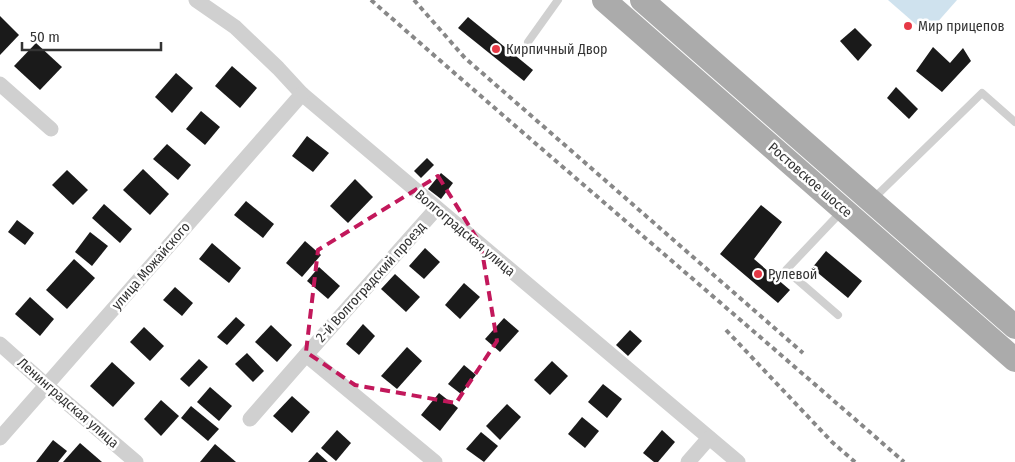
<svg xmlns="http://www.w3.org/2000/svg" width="1015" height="462" font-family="'Fira Sans Condensed',sans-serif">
<rect width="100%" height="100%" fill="#fff"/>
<polygon fill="#cfe2ee" points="888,0 957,0 927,34"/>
<g fill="#1a1a1a">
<polygon points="0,16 19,35 0,55"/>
<polygon points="468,17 533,70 524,81 458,28"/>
<polygon points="855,28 872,45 858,61 840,41"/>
<polygon points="36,43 62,67 40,90 14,66"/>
<polygon points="933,47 950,63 963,48 971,61 942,92 916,71"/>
<polygon points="232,66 257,88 240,108 215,86"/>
<polygon points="176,73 193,88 172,113 155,97"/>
<polygon points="896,87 918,109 909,119 887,98"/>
<polygon points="201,111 220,127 205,145 186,129"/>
<polygon points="307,136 329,153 313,172 292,156"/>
<polygon points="167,144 191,165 178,180 153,159"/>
<polygon points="427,158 434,165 421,178 414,171"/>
<polygon points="143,169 169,194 150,215 123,190"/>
<polygon points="67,170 88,190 73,205 52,185"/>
<polygon points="441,173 453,183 441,199 428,189"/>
<polygon points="355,179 373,197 348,223 330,206"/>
<polygon points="246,201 274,224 263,238 234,215"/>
<polygon points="104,204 132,229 120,243 92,218"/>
<polygon points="761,205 782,222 754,259 790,290 778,303 720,254"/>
<polygon points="17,220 34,233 25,245 8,232"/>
<polygon points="90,232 108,246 92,266 75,252"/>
<polygon points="305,241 321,255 302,277 286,263"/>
<polygon points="212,243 241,268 229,283 199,259"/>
<polygon points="425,248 440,262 424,279 409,266"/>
<polygon points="826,251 862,281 848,298 812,268"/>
<polygon points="74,259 95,278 67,309 46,290"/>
<polygon points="319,267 340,286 328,299 307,281"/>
<polygon points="395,274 420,297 406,312 381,289"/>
<polygon points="464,283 480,297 460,319 445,305"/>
<polygon points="175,287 193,303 182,316 163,300"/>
<polygon points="30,297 54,319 40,336 15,314"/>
<polygon points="236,317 245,325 227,345 217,337"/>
<polygon points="504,318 519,331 500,352 485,339"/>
<polygon points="363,324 375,336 359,355 346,344"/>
<polygon points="271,325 292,345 277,362 255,342"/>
<polygon points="144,327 164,346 150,361 130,342"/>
<polygon points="630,330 642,341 628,356 616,345"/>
<polygon points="407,347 422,361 397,389 381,376"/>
<polygon points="247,353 264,371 253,382 235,364"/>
<polygon points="199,359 208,367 189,387 180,379"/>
<polygon points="552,361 568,376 550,395 534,380"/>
<polygon points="112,362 135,383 113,407 90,386"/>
<polygon points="464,365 476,375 461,394 448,384"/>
<polygon points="603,384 622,399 607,418 588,402"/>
<polygon points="210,387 232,406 219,421 197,402"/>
<polygon points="439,393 458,408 440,431 421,415"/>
<polygon points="292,396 310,412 292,433 273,416"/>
<polygon points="161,400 179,416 161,436 144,419"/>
<polygon points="507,404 521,417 500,440 486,426"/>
<polygon points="191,406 219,429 208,441 181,418"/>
<polygon points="582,417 599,431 585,448 568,434"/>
<polygon points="337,430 351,443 336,461 321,448"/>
<polygon points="662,430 675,442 658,462 654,462 643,453"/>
<polygon points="481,432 498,446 484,462 466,449"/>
<polygon points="53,440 67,451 58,462 36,462"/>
<polygon points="80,443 102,462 63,462"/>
<polygon points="215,444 236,462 200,462"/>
<polygon points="317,452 328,462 308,462"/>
</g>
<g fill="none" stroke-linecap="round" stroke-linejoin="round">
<g stroke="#d0d0d0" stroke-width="8">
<polyline points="528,42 558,0"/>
<polyline points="873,199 982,93 1015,122"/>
<polyline points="838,315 786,270 842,211"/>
</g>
<g stroke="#d0d0d0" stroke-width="15">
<polyline points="196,0 235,27 278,68 302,94 738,462"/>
<polyline points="0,84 51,129"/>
<polyline points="0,344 46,385 136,462"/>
<polyline points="306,355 435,462"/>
<polyline points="250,419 306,355 436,209"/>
<polyline points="0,438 302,94"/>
<polyline points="688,462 709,438"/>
</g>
<g stroke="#ababab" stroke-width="24">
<polyline points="604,0 1015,360"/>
<polyline points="642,0 1015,327"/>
</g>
<g stroke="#888" stroke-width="4" stroke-dasharray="5 4" stroke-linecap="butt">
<path d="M371,0C547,155 727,307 904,462"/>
<polyline points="414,0 465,58 803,353"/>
<polyline points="726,330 832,442 855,462"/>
</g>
</g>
<path fill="none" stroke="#c2185b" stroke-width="4" stroke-dasharray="10 6" stroke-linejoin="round" d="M438,176L481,245L497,341L456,403L355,385L306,352L318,250Z"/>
<g fill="#e63946" stroke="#fff" stroke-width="2">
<circle cx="908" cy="26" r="5"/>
<circle cx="496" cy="49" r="5"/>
<circle cx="758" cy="274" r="5"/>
</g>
<g text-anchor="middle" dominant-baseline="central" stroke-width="5" stroke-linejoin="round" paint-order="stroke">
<g font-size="14" fill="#333" stroke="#fff" text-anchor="start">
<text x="918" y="26">Мир прицепов</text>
<text x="506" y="49">Кирпичный Двор</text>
<text x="768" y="274">Рулевой</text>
</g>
<g font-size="14" fill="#333" stroke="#fff">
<text transform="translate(810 180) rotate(41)">Ростовское шоссе</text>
<text transform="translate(465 233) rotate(40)">Волгоградская улица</text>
<text transform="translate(151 266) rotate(-49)">улица Можайского</text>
<text transform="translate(371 282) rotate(-48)">2-й Волгоградский проезд</text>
<text transform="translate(68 403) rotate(41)">Ленинградская улица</text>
</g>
</g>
<path d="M22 42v8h139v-8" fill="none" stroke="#333333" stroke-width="2.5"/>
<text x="30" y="42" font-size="15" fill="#333333" stroke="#ffffff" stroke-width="4" paint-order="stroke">50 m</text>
</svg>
